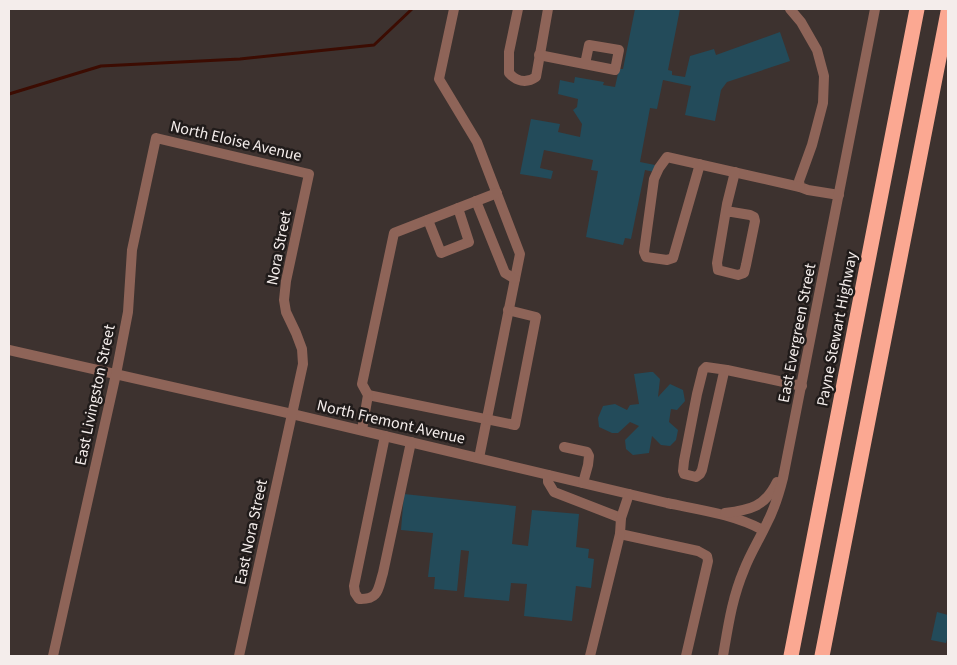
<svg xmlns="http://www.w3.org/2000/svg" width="957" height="665" font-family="'Source Sans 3',sans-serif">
<rect width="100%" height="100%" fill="#3d322f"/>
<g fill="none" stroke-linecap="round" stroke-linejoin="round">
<polyline stroke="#3c0c02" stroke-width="3" points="9,94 101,66 240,59 374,45 412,9"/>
</g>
<g fill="#234b5a">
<polygon points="635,9 680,9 668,70 672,71 672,75 685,77 690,56 714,49 716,55 780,32 790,61 727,82 721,90 715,121 685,115 691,86 663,80 657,109 650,108 640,162 655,165 654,172 645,170 631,239 625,238 623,245 586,237 598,171 591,170 593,160 544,150 540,168 553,171 551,179 520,174 531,119 560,124 558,132 580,137 582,124 573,110 577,107 578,99 558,94 560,80 574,83 575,77 604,82 603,85 615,87 619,69 623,69"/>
<polygon points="650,372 653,372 660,379 658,397 670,384 683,390 685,401 677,410 671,409 669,422 678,430 676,440 670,446 661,445 652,436 649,453 633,455 626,449 625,440 639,426 630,422 618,433 612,433 599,427 598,418 603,406 615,404 627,410 630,405 639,404 634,374"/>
<polygon points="404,494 516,506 512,544 528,546 532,510 579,514 576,547 589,549 588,558 594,559 591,588 576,586 572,621 524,616 527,584 511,583 509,601 464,597 469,551 461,550 457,591 434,589 435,577 428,577 433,533 401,530"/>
<polygon points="937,612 948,615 948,634 946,643 931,640"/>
</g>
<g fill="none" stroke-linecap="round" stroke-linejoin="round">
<g stroke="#8e6458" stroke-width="10">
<polyline points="454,9 439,79 477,142 520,254 479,458"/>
<path d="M518,9L509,52V73C516,81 526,84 536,77L548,9"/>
<polyline points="790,9 801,22 817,50 824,76 823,103 812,145 799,181 800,187 808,190 839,195"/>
<polyline points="539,55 615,70 619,50 589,45 585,64"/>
<polyline points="700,164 673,258 667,260 646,257 644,252 654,179 659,168 667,157 800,187"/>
<polyline points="476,201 505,273 515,279"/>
<polyline points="726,211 750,215 754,217 755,221 746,265 744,273 738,275 718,270 717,263 727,204 735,172"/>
<polyline points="428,220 441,253 469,242 458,208"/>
<path d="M9,350L292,414L667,503C700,510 733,514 763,530"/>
<polyline points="727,370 706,367 703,370 697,394 684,461 683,471 684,474 696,477 700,474 702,470 724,372 727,370 802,386"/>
<polyline points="368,395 515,425 536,317 508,310"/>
<polyline points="362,430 368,395 362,384 394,233 497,193"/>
<path d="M385,436L354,586L355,593L359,599C379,600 378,589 383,573L411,442"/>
<polyline points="564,447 587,452 589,456 588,465 583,483"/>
<polyline points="548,475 548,482 554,492 621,518"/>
<polyline points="629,494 621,518 620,534 698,551 707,556 708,561 686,656"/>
<path d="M725,513C750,510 765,507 777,482"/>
<polyline points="53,656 116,374 128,312 132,250 156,138 309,174 286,281 284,300 286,312 296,333 302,349 303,364 239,656"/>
<polyline points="590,656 620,534"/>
<path d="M723,656C728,627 732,598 744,570C750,554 759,540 766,525C774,510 779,494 783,478L875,9"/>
</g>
<g stroke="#fba892" stroke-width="15">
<polyline points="791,656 917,9"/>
<polyline points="822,656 948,12"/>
</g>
</g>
<g text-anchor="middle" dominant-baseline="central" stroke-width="5" stroke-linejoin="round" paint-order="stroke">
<g font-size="16" fill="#f4edeb" stroke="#201b1a">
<text transform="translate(236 141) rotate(13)">North Eloise Avenue</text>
<text transform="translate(279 248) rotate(-79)">Nora Street</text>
<text transform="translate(837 329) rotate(-79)">Payne Stewart Highway</text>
<text transform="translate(797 333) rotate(-79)">East Evergreen Street</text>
<text transform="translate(95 395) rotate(-78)">East Livingston Street</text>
<text transform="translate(391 422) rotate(13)">North Fremont Avenue</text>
<text transform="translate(251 532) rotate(-78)">East Nora Street</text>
</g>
</g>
<rect width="957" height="665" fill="none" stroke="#f4edeb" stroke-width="20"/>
</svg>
